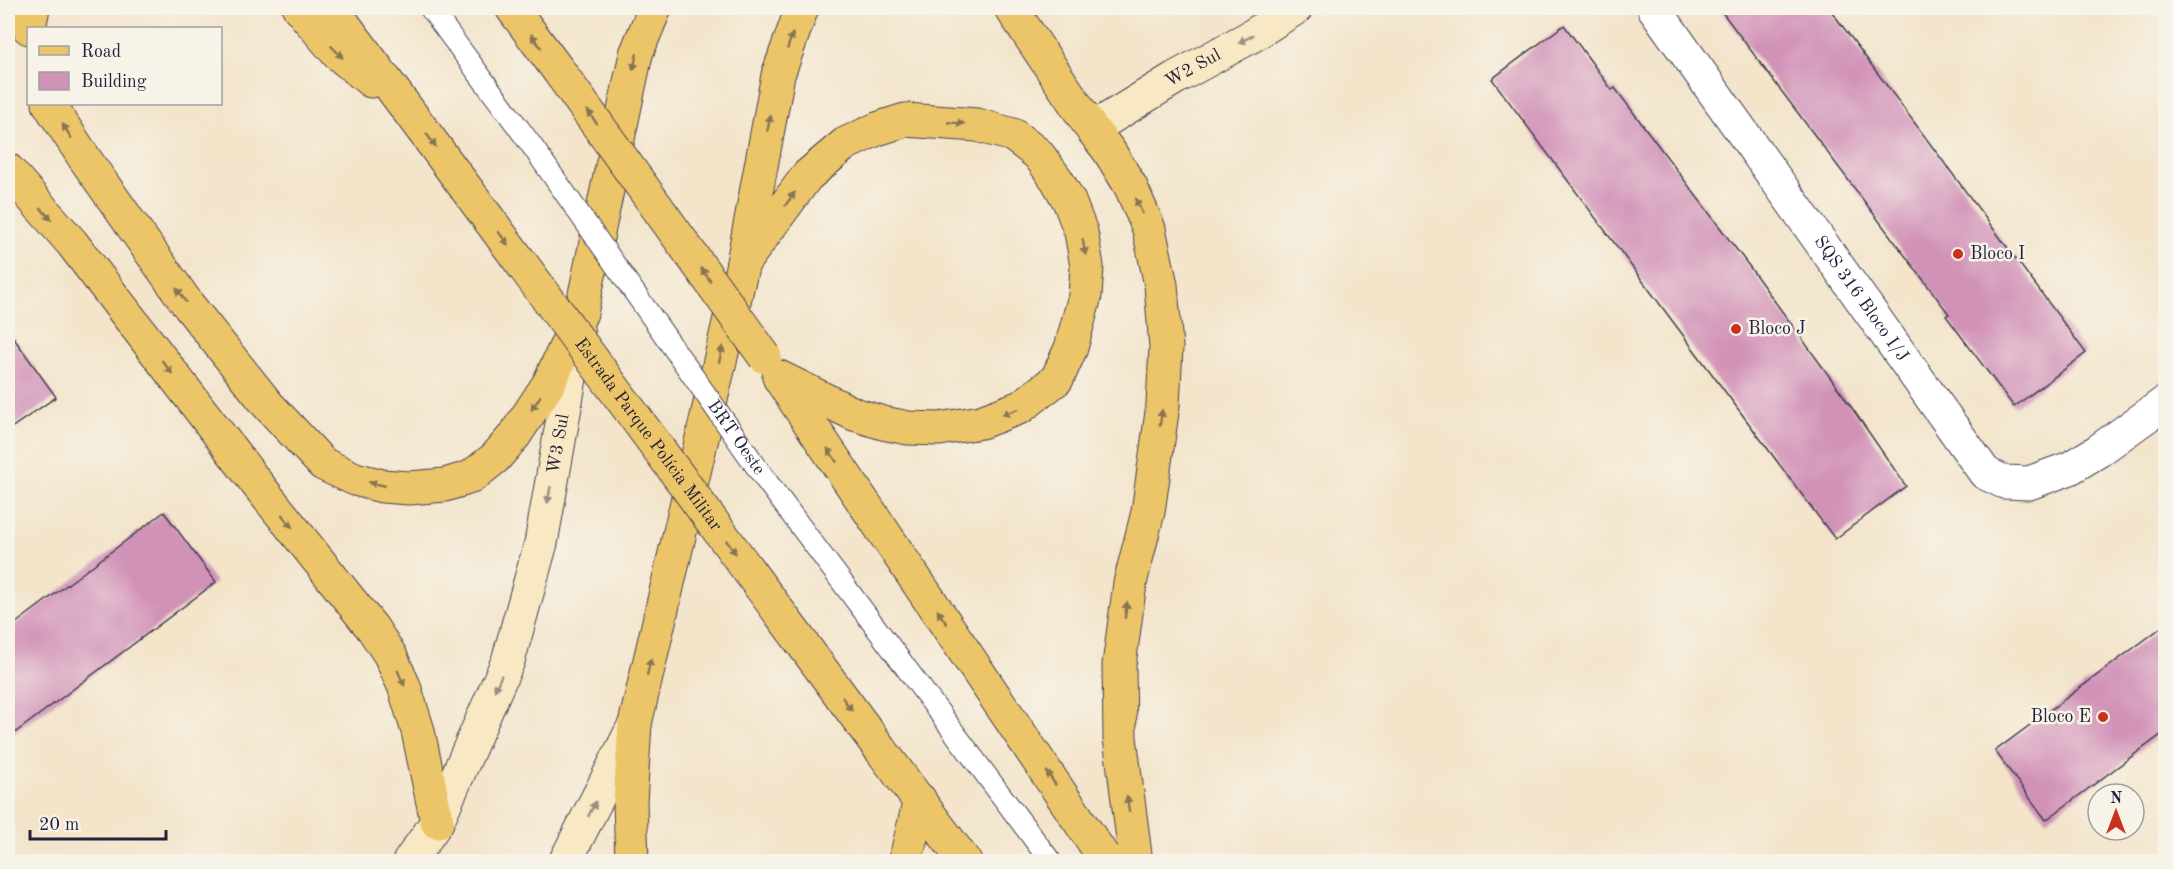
<svg xmlns="http://www.w3.org/2000/svg" width="2173" height="869" font-family="'Old Standard TT',serif">
<rect width="100%" height="100%" fill="#f7f3e8"/>
<filter id="ink" filterUnits="userSpaceOnUse"><feTurbulence type="fractalNoise" baseFrequency=".0167" numOctaves="2"/><feDisplacementMap in="SourceGraphic" scale="12" xChannelSelector="R" yChannelSelector="G"/><feConvolveMatrix kernelMatrix="1 2 1 2 8 2 1 2 1" color-interpolation-filters="sRGB"/></filter>
<filter id="wash" filterUnits="userSpaceOnUse"><feTurbulence type="fractalNoise" baseFrequency=".008" numOctaves="4" result="noise"/><feDisplacementMap in="SourceGraphic" scale="24" xChannelSelector="R" yChannelSelector="G"/><feGaussianBlur stdDeviation="1.35" result="paint"/><feColorMatrix in="noise" values="0 0 0 0 0 0 0 0 0 0 0 0 0 0 0 0 0 1.4 0 .05"/><feComposite in="paint" operator="in"/></filter>
<g filter="url(#wash)">
<rect width="100%" height="100%" fill="#f3e4ca"/>
<g id="blocks">
<g fill="#d192b8">
<polygon points="1719,8 1829,8 2086,353 2014,407 1946,316 1949,314"/>
<polygon points="1564,25 1612,90 1615,88 1749,266 1843,395 1906,486 1835,539 1492,79"/>
<polygon points="8,330 56,397 8,430"/>
<polygon points="164,512 216,582 8,738 8,629"/>
<polygon points="2166,624 2166,731 2046,820 1995,751"/>
</g>
</g>
</g>
<g filter="url(#ink)">
<use href="#blocks" fill-opacity="0" stroke="#413f50" stroke-width="1.5"/>
<g fill="none" stroke-linecap="round" stroke-linejoin="round">
<g stroke="#413f50" stroke-width="23">
<g id="lane">
<polyline points="430,8 532,146"/>
<polyline points="765,479 1051,862"/>
</g>
</g>
<g stroke="#413f50" stroke-width="35">
<g id="street">
<path id="s1" d="M1654,8L1985,473L2004,482L2029,483L2070,468L2098,451L2166,402"/>
</g>
</g>
<g stroke="#413f50" stroke-width="35">
<g id="secondary">
<path id="s2" d="M1092,129L1175,78L1250,37L1296,8"/>
<path id="s3" d="M409,862L437,822L508,661L541,543L578,333"/>
<polyline points="565,862 635,724"/>
</g>
</g>
<g stroke="#413f50" stroke-width="35">
<g id="primary">
<polyline points="299,8 338,54 371,81"/>
<polyline points="332,8 468,191"/>
<polyline points="512,8 561,74"/>
<polyline points="1011,8 1092,129 1109,151 1131,187 1149,229 1161,285 1166,347 1163,405 1148,512 1130,583 1119,665 1120,738 1136,862"/>
<polyline points="29,28 33,8"/>
<polyline points="49,104 85,159 189,306 268,405 323,464 355,479 382,486 409,488 445,485 471,477 495,458 515,435 549,383 581,313 636,54 655,8"/>
<polyline points="8,170 72,243 258,485 373,629 390,655 404,686 418,731 437,822"/>
<polyline points="743,263 807,176 845,144 877,129 905,120 977,125 1013,135 1038,154 1057,180 1069,201 1081,232 1087,266 1085,296 1071,348 1057,379 1021,407 981,422 939,429 908,428 883,423 854,414 779,377"/>
<polyline points="780,379 1107,862"/>
<polyline points="881,750 965,862"/>
<polyline points="632,862 630,802 635,724 743,263 778,75 802,8"/>
<polyline points="905,862 920,800"/>
</g>
</g>
<use href="#lane" stroke="#fff" stroke-width="21"/>
<use href="#street" stroke="#fff" stroke-width="33"/>
<use href="#secondary" stroke="#f8e8c3" stroke-width="33"/>
<use href="#primary" stroke="#edc569" stroke-width="33"/>
<g stroke="#413f50" stroke-width="23" stroke-linecap="butt">
<g id="lane-bridge">
<path id="s4" d="M532,146L765,479"/>
</g>
</g>
<g stroke="#413f50" stroke-width="35" stroke-linecap="butt">
<g id="primary-bridge">
<polyline points="561,74 765,357"/>
<path id="s5" d="M468,191L881,750"/>
</g>
</g>
<use href="#lane-bridge" stroke="#fff" stroke-width="21"/>
<use href="#primary-bridge" stroke="#edc569" stroke-width="33"/>
</g>
<defs><path id="oneway-solid" d="M-6-.8H1V-3.2L6.5 0L1 3.2V.8H-6Z" transform="scale(1.5)"/></defs>
<g fill="#988f86">
<use href="#oneway-solid" transform="translate(1246 39) rotate(151)"/>
<use href="#oneway-solid" transform="translate(549 495) rotate(100)"/>
<use href="#oneway-solid" transform="translate(498 683) rotate(114)"/>
<use href="#oneway-solid" transform="translate(592 809) rotate(-63)"/>
</g>
<g fill="#887452">
<use href="#oneway-solid" transform="translate(536 41) rotate(-126)"/>
<use href="#oneway-solid" transform="translate(790 41) rotate(-71)"/>
<use href="#oneway-solid" transform="translate(337 52) rotate(46)"/>
<use href="#oneway-solid" transform="translate(635 62) rotate(103)"/>
<use href="#oneway-solid" transform="translate(592 117) rotate(-126)"/>
<use href="#oneway-solid" transform="translate(769 123) rotate(-79)"/>
<use href="#oneway-solid" transform="translate(956 123) rotate(5)"/>
<use href="#oneway-solid" transform="translate(67 131) rotate(-123)"/>
<use href="#oneway-solid" transform="translate(431 140) rotate(54)"/>
<use href="#oneway-solid" transform="translate(790 199) rotate(-54)"/>
<use href="#oneway-solid" transform="translate(1139 206) rotate(-113)"/>
<use href="#oneway-solid" transform="translate(46 214) rotate(48)"/>
<use href="#oneway-solid" transform="translate(503 238) rotate(54)"/>
<use href="#oneway-solid" transform="translate(1084 247) rotate(80)"/>
<use href="#oneway-solid" transform="translate(706 275) rotate(-126)"/>
<use href="#oneway-solid" transform="translate(181 295) rotate(-125)"/>
<use href="#oneway-solid" transform="translate(721 354) rotate(-77)"/>
<use href="#oneway-solid" transform="translate(167 367) rotate(52)"/>
<use href="#oneway-solid" transform="translate(536 403) rotate(123)"/>
<use href="#oneway-solid" transform="translate(1010 412) rotate(160)"/>
<use href="#oneway-solid" transform="translate(1161 418) rotate(-82)"/>
<use href="#oneway-solid" transform="translate(832 455) rotate(-124)"/>
<use href="#oneway-solid" transform="translate(377 484) rotate(-167)"/>
<use href="#oneway-solid" transform="translate(287 521) rotate(51)"/>
<use href="#oneway-solid" transform="translate(731 547) rotate(54)"/>
<use href="#oneway-solid" transform="translate(1126 610) rotate(-82)"/>
<use href="#oneway-solid" transform="translate(942 617) rotate(-124)"/>
<use href="#oneway-solid" transform="translate(649 667) rotate(-77)"/>
<use href="#oneway-solid" transform="translate(401 678) rotate(66)"/>
<use href="#oneway-solid" transform="translate(847 704) rotate(54)"/>
<use href="#oneway-solid" transform="translate(1051 778) rotate(-124)"/>
<use href="#oneway-solid" transform="translate(1128 804) rotate(-98)"/>
</g>
</g>
<g fill="#c8321e" stroke="#f7f3e8" stroke-width="2">
<circle cx="1958" cy="254" r="6"/>
<circle cx="1736" cy="329" r="6"/>
<circle cx="2103" cy="717" r="6"/>
</g>
<g text-anchor="middle" dominant-baseline="central" stroke-width="5" stroke-linejoin="round" paint-order="stroke">
<g font-size="18" fill="#22223b" stroke="#f7f3e8">
<text stroke="none"><textPath href="#s2" startOffset="118">W2 Sul</textPath></text>
<text stroke="none"><textPath href="#s1" startOffset="357">SQS 316 Bloco I/J</textPath></text>
<text stroke="none"><textPath href="#s5" startOffset="303">Estrada Parque Polícia Militar</textPath></text>
<text stroke="none"><textPath href="#s4" startOffset="356">BRT Oeste</textPath></text>
<text stroke="none"><textPath href="#s3" startOffset="448">W3 Sul</textPath></text>
</g>
<g font-size="18" fill="#22223b" stroke="#f7f3e8" text-anchor="start">
<text x="1970" y="254">Bloco I</text>
<text x="1748" y="329">Bloco J</text>
<text x="2091" y="717" text-anchor="end">Bloco E</text>
</g>
</g>
<rect width="2173" height="869" fill="none" stroke="#f7f3e8" stroke-width="30"/>
<rect x="27" y="27" width="195" height="78" fill="#f7f3e8" stroke="#a29fa3" stroke-width="1.5"/>
<rect x="39" y="46" width="30" height="9" fill="#edc569" stroke="#a29fa3" stroke-width="1.5"/>
<text x="81" y="57" font-size="18" fill="#22223b">Road</text>
<rect x="39" y="72" width="30" height="18" fill="#d192b8" stroke="#a29fa3" stroke-width="1.5"/>
<text x="81" y="87" font-size="18" fill="#22223b">Building</text>
<g transform="translate(2116 812)"><circle r="28" fill="#f7f3e8" stroke="#a29fa3" stroke-width="1.5"/>
<path d="M0-4.5L10 22L0 15L-10 22Z" fill="#c8321e"/>
<text y="-9" font-size="16" font-weight="bold" text-anchor="middle" fill="#22223b">N</text>
</g>
<path d="M30 830v9h136v-9" fill="none" stroke="#22223b" stroke-width="3"/>
<text x="39" y="830" font-size="18" fill="#22223b" stroke="#f7f3e8" stroke-width="4.5" paint-order="stroke">20 m</text>
</svg>
